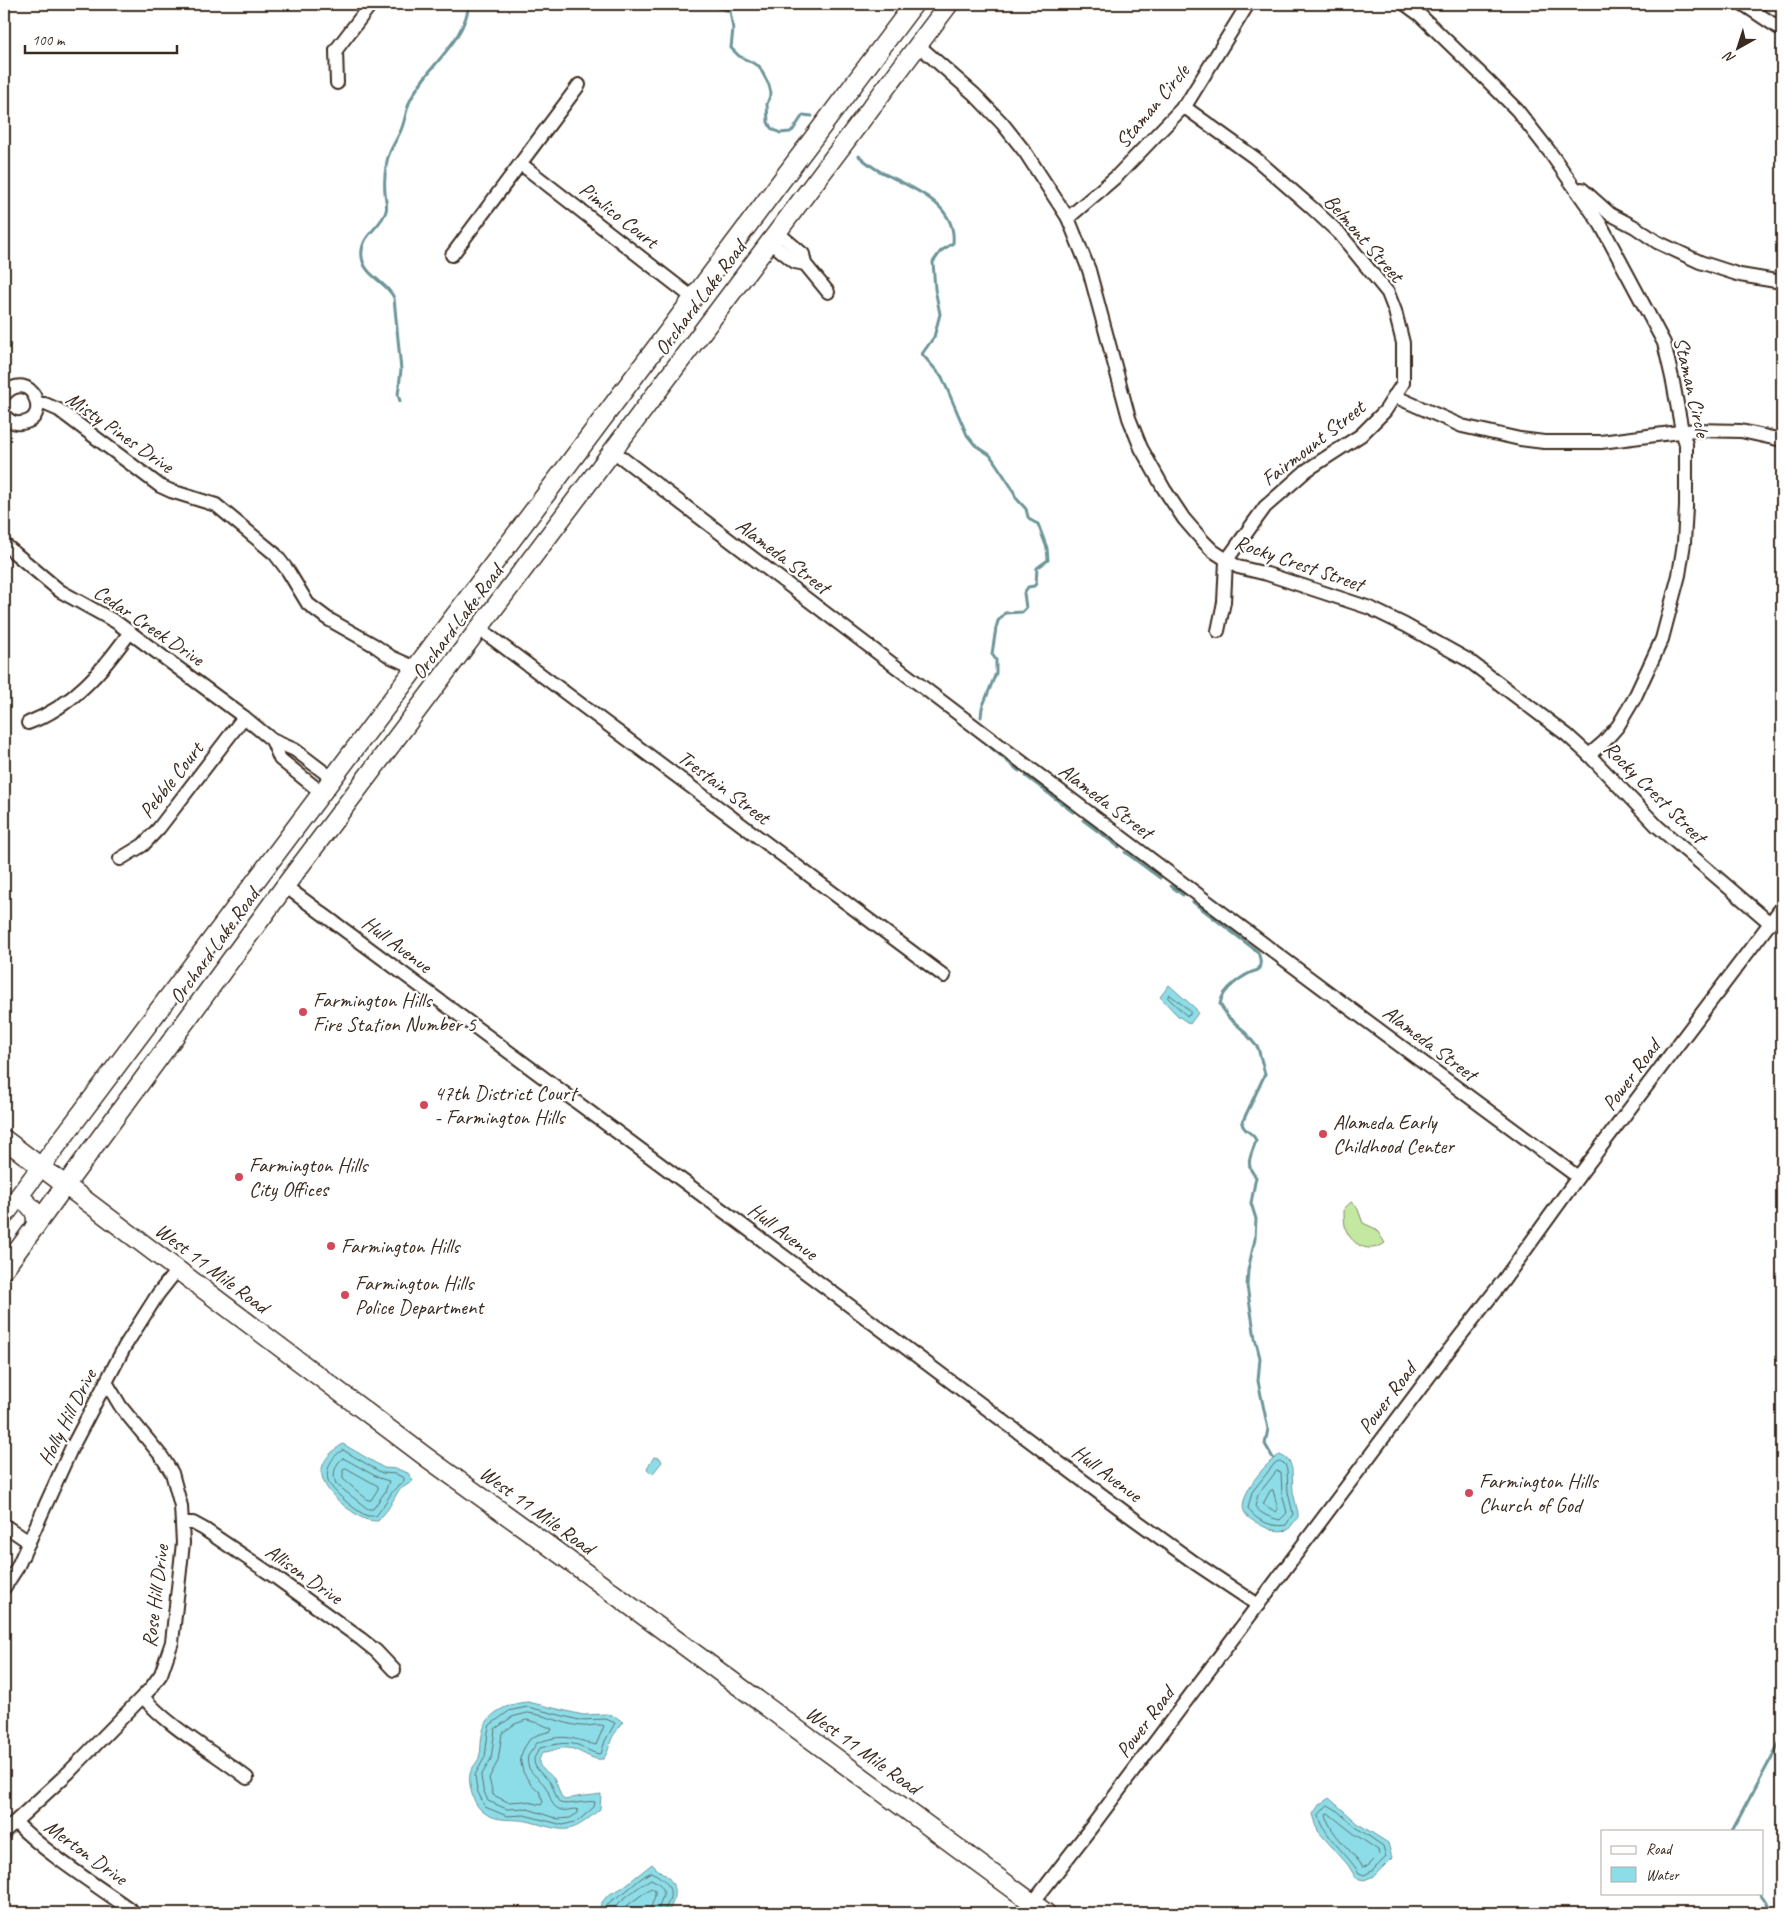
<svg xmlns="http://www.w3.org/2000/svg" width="1786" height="1917" font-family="Caveat,sans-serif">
<rect width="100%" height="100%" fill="#fff"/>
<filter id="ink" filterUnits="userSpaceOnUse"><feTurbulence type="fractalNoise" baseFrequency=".02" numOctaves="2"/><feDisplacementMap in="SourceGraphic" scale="10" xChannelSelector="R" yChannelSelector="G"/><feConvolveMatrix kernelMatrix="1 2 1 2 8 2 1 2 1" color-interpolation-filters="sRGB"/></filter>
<g filter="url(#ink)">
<path fill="#c4e8a1" stroke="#808960" d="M1351,1202L1357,1207L1363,1223L1376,1229L1385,1243C1370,1254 1353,1246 1346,1230C1344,1223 1344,1216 1344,1209Z"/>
<g fill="#8ddde8" stroke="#6c9597">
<polygon points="1169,985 1196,1009 1198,1013 1190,1024 1178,1016 1160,997"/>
<path d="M343,1444L384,1468L397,1469L408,1473L413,1481L399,1490L388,1509L378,1521C363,1521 359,1516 347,1508C320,1487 309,1465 343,1444Z"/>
<path d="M1280,1455L1289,1460L1292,1469L1293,1492L1298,1513V1517L1288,1530C1277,1532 1269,1530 1259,1524C1253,1521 1247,1518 1244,1511C1238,1496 1266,1461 1280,1455Z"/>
<polygon points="654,1457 660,1458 662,1462 653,1473 649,1472 647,1468"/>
<path d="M528,1702L583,1715L607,1714L616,1717L623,1722C620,1727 616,1731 613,1736C609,1743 609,1753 603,1759C591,1761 580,1749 568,1748C559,1747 551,1752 543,1752C532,1768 547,1769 554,1779C558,1785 559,1793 563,1799L566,1800C574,1796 591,1796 601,1794L600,1809C570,1835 567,1832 531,1822C514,1817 496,1824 481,1810C473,1803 468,1784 470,1774C471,1768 477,1763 479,1758C482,1749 480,1740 483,1731C487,1712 510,1703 528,1702Z"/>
<polygon points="1329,1798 1360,1825 1388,1843 1392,1858 1374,1876 1364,1880 1356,1878 1348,1865 1318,1831 1313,1814 1319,1805"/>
<path d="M652,1864C656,1869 660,1871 664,1874C679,1885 675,1899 668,1913H597L602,1902L608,1895L622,1888Z"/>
</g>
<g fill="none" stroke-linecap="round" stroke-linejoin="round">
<g stroke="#5c726f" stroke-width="1">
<polygon points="1169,994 1190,1011 1190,1015 1187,1016 1168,998"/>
<path d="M343,1450L382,1473L396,1474L404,1478V1481C391,1489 386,1504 376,1516C374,1516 369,1516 368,1516C359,1514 329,1489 328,1480C325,1468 333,1455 343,1450Z"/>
<path d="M343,1458L379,1478L389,1481L385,1492L373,1509H368L336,1484C332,1474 335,1464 343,1458Z"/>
<path d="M1280,1461L1285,1464L1287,1470L1288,1492L1293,1514L1286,1525C1273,1528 1254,1520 1248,1508L1252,1492L1275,1463Z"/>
<polygon points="346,1468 378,1486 378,1489 371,1500 368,1500 343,1479 343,1470"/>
<path d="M1277,1471L1281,1472L1282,1493L1287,1513L1280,1520C1271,1518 1260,1514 1255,1506L1258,1495Z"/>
<polygon points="1273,1490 1278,1509 1276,1512 1263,1504 1270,1491"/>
<path d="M528,1707L579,1720L606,1719L615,1723L605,1741L601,1754C593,1754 585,1748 578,1745C564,1741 553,1745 540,1748L534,1758C533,1772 546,1774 551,1784C555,1790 555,1797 560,1803C568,1806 585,1800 595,1802L594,1807L578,1821L563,1825L524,1815L507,1816L485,1807L477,1790L475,1775L485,1757L488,1732L490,1725L509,1711Z"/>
<path d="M528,1713C546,1715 563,1724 581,1726C589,1727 598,1723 604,1726L596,1745C571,1738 564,1733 537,1743L528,1756C525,1772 537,1775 545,1786C551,1793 549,1805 559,1809C566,1813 572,1807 578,1810V1813L570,1818L558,1819L525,1808L507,1809L488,1801L483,1789L481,1776L491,1759L495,1729L512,1717Z"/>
<polygon points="527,1720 541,1724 552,1729 551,1731 537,1735 530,1739 524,1748 520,1758 523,1772 530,1783 539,1791 543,1802 541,1805 524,1801 508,1802 493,1795 489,1778 498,1761 502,1733 515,1724"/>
<path d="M1328,1805L1335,1809L1357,1828L1383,1846L1386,1857L1372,1871L1364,1875L1359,1873C1347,1853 1324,1838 1319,1815Z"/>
<path d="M1328,1813L1353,1833L1378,1850L1379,1855L1368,1866L1363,1867C1352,1850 1331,1836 1326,1816Z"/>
<path d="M602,1913C607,1901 615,1899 625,1892C634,1885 641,1877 651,1872C661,1877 672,1884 670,1897C669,1903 665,1907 664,1913"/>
<path d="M609,1913C612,1907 643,1883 651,1879C673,1890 659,1897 658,1913"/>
<path d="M617,1913L651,1888L655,1891C656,1899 650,1905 650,1913"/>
</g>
<g stroke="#6c9597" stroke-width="3">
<polyline points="712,4 715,7 730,11 733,29 731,48 739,56 759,66 769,85 771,93 767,104 768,122 771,128 780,133 790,132 793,130 803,115 812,116"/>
<path d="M859,156C867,163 876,170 885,174C913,188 957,205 953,243L941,251L933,262L935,289L940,314L934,337L922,354L942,377L967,435L975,445L990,455L1012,488L1016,498L1026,509L1028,517L1032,521L1038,524L1047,548L1048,560L1037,568L1036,584L1034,586L1028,587L1024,593L1026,608L1022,612L1005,613L998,621L996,628L992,654L996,660V673L982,708L981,717"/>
<path d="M400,401L398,395L401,370L394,298C387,282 364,276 362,257C359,235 382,227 386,211C388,205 385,198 385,192C384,182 385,171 387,161C389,150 397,140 401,130C405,121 406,110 410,101C426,66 464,44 469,4"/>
<polyline points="975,734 1019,771"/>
<polyline points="1026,776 1073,812"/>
<polyline points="1083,820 1119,847"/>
<polyline points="1125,852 1160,878"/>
<polyline points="1171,886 1183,895"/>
<path d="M1193,902L1258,952C1260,958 1262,964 1258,970C1244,974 1222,989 1220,1004L1228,1017L1243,1030L1258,1048L1265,1074L1242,1123C1243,1132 1254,1132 1256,1141C1251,1155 1244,1165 1256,1177L1251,1203L1256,1219L1255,1239L1248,1270L1247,1286L1255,1338L1260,1358L1258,1381L1268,1429L1265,1444L1273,1458"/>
<polyline points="1732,1831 1782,1738"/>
<polyline points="1760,1893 1767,1903 1770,1913"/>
</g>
<g stroke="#3b2a1e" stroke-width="16">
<g id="street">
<polyline points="1405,4 1420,15 1487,80 1517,110 1549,151 1601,225 1664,343 1673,382 1682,431 1686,444 1686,507 1684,543 1679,575 1662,639 1634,699 1618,726 1604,742 1589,755"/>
<polyline points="1743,4 1782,30"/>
<polyline points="918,45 974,94 1002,123 1025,152 1068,218 1089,270 1129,418 1141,448 1164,489 1184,519 1203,541 1213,551 1238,567 1267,574 1370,608 1405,625 1468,660 1567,735 1589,755 1657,826 1770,923"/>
<polyline points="337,83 336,50 371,4"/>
<polyline points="1183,106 1255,158 1311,207 1340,234 1388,293 1395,311 1403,343 1403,383 1385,411 1361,435 1307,470 1265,507 1226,561 1224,602 1218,631"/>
<polyline points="521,164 693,298"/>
<polyline points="1582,189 1610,214 1635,227 1657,242 1700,262 1740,275 1782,282"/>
<polyline points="1068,218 1117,176 1187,103 1248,4"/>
<polyline points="777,232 803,254 805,264 828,292"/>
<polyline points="770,242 795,262 805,264"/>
<polyline points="452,255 579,85"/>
<path d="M4,395C30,365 55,421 20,423C13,424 8,420 4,415"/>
<polyline points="1394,396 1462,426 1520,439 1544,442 1601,442 1695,430 1741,431 1782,440"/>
<polyline points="37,404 45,404 59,410 160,486 171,491 216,505 275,554 288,571 308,604 328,619 374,645 391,657 416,668"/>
<path d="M613,451C933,696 1254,939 1578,1177"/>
<polyline points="4,544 60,591 116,622 244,717 272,740 295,750 333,779"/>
<polyline points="480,629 944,976"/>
<path d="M28,723C73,706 103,670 130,632"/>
<polyline points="272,740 280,759 322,793"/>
<polyline points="120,859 143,845 159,828 244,717"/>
<polyline points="285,886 741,1224 1130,1516 1195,1563 1258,1605"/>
<polyline points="183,1523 193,1523 204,1529 275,1577 361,1639 376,1651 394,1670"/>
<polyline points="4,1525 29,1542"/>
<polyline points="4,1588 17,1568 71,1449 125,1346 158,1294 177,1270"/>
<path d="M143,1697C172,1730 213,1751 247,1778"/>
<path d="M15,1822C50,1857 95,1884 135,1913"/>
<polyline points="4,1832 69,1772 151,1688 161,1674 172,1642 183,1543 181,1506 172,1473 162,1457 121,1407 106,1382"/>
<polyline points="1025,1913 1093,1825 1443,1358 1503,1281 1578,1177 1782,907"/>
</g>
</g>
<g stroke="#3b2a1e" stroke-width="21">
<g id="secondary">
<polyline points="4,1139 426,1457 537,1537 1046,1913"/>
<path d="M19,1196C30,1206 39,1211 35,1227"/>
<polyline points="4,1216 914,4"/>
<polyline points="4,1269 285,886 949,4"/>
</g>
</g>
<use href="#street" stroke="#fff" stroke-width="12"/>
<use href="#secondary" stroke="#fff" stroke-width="18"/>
</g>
</g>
<g fill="#d1495b" stroke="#fff" stroke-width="2">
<circle cx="303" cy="1012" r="5"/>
<circle cx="424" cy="1105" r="5"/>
<circle cx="1323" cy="1134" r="5"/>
<circle cx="239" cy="1177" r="5"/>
<circle cx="331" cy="1246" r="5"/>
<circle cx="345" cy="1295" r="5"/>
<circle cx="1469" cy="1493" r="5"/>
</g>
<g text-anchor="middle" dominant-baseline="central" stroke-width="4.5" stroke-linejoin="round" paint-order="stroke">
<g font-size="21" fill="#3b2a1e" stroke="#fff">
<text transform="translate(1152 106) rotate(-50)">Staman Circle</text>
<text transform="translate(619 215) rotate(38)">Pimlico Court</text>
<text transform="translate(1364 238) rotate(49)">Belmont Street</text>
<text transform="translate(700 298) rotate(-53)">Orchard Lake Road</text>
<text transform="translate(1692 387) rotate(77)">Staman Circle</text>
<text transform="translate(120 432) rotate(35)">Misty Pines Drive</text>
<text transform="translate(1313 443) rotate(-38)">Fairmount Street</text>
<text transform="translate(783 556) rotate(37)">Alameda Street</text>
<text transform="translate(1299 563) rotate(19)">Rocky Crest Street</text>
<text transform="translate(457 622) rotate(-53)">Orchard Lake Road</text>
<text transform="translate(149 625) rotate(34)">Cedar Creek Drive</text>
<text transform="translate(171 780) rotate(-52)">Pebble Court</text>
<text transform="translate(724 787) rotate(37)">Trestain Street</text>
<text transform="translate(1655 792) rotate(45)">Rocky Crest Street</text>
<text transform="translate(1106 801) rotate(37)">Alameda Street</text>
<text transform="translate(397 944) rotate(37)">Hull Avenue</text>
<text transform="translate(214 946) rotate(-54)">Orchard Lake Road</text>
<text transform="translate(1430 1043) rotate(37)">Alameda Street</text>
<text transform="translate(1631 1075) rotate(-53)">Power Road</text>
<text transform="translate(783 1231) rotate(37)">Hull Avenue</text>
<text transform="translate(212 1268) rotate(37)">West 11 Mile Road</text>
<text transform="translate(1387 1398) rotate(-53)">Power Road</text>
<text transform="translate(67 1417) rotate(-63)">Holly Hill Drive</text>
<text transform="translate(1107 1473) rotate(37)">Hull Avenue</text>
<text transform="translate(537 1510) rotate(36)">West 11 Mile Road</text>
<text transform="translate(304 1574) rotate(35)">Allison Drive</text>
<text transform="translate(155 1596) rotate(-83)">Rose Hill Drive</text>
<text transform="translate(1145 1722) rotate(-53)">Power Road</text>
<text transform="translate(863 1750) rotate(36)">West 11 Mile Road</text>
<text transform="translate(86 1852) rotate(36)">Merton Drive</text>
</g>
<g font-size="21" fill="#3b2a1e" stroke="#fff" text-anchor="start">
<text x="313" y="1000">Farmington Hills<tspan x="313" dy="24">Fire Station Number 5</tspan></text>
<text x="434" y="1093">47th District Court<tspan x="434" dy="24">- Farmington Hills</tspan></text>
<text x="1333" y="1122">Alameda Early<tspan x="1333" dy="24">Childhood Center</tspan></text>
<text x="249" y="1165">Farmington Hills<tspan x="249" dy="24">City Offices</tspan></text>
<text x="341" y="1246">Farmington Hills</text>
<text x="355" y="1283">Farmington Hills<tspan x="355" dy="24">Police Department</tspan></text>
<text x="1479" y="1481">Farmington Hills<tspan x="1479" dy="24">Church of God</tspan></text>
</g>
</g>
<rect width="1786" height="1917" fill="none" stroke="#fff" stroke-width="20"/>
<rect x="10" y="10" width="1766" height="1897" fill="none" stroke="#3b2a1e" stroke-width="2" filter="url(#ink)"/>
<rect x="1601" y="1830" width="162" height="65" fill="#ffffff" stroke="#b1aaa5"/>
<rect x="1611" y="1846" width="25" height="8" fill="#ffffff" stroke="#b1aaa5"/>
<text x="1646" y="1854" font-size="15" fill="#3b2a1e">Road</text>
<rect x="1611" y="1867" width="25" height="15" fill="#8ddde8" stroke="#b1aaa5"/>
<text x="1646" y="1880" font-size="15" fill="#3b2a1e">Water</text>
<g transform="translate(1738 48) rotate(219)" stroke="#ffffff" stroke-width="4" paint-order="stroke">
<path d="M0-4L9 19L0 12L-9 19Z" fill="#3b2a1e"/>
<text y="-8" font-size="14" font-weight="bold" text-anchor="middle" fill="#3b2a1e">N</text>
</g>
<path d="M25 45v8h152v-8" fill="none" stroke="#3b2a1e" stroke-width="2.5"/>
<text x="32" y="45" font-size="15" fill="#3b2a1e" stroke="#ffffff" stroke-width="4" paint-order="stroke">100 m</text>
</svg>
